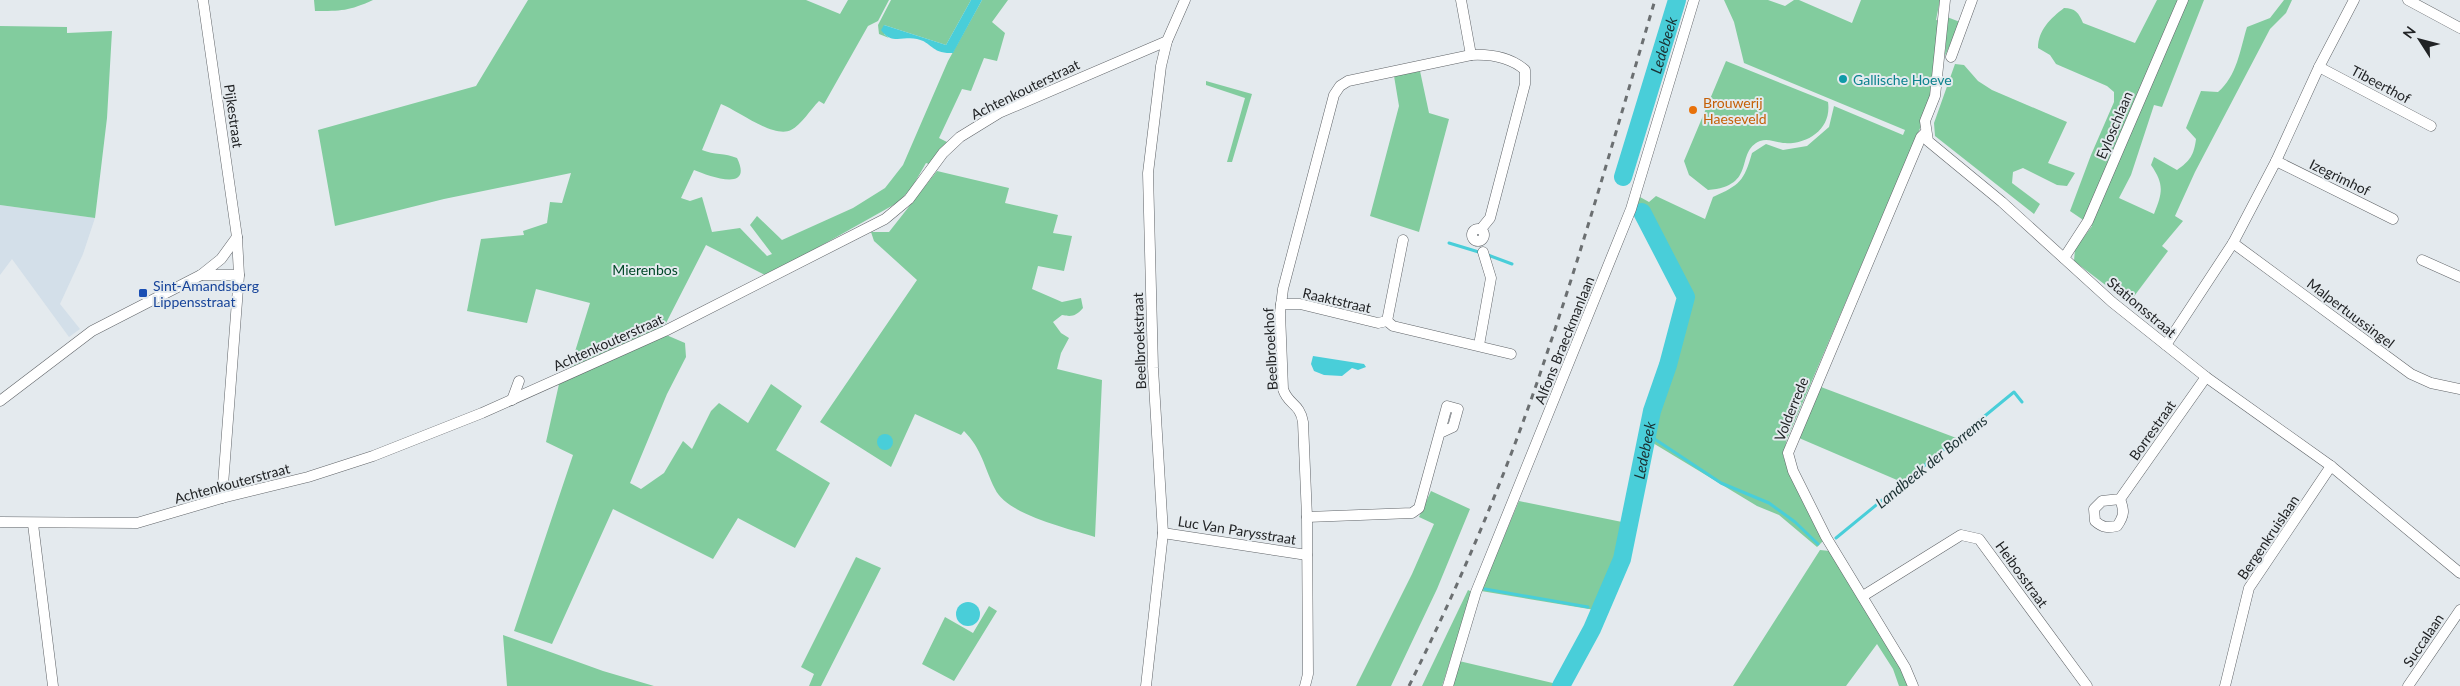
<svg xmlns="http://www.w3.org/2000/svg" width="2460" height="686" font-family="Lato,sans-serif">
<rect width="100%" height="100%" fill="#e4eaee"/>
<polygon fill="#d3dfe9" points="0,205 95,218 83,254 60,304 80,329 69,337 12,259 0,275"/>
<g fill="#82cc9e">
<path d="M314,0H373C349,11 341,11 315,11Z"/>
<path d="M528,0H806L840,14L848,0H889L878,21L868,26L824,104L819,101C811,109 801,125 791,130C774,139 737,110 721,104L702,150C714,155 725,153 737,158C754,193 709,176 694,170L681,198L690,201L702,197L712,232L740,228L767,256L772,254L750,225L757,216L782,240L853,208L885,188L903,165L948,61L982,0H1008L992,22L1005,33L997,61L984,58L971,91L962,89L939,138L949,143L932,165L926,163L911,189L897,203L767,276L706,245L664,327L569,371L590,303L536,289L527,323L467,311L481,239L524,235L523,231L547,223L550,202L562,203L571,173L444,199L335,226L318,130L476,86Z"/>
<polygon points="891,0 971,0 946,45 884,25 884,34 889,38 879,34 878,25"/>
<path d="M1724,0H1768L1785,6L1794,0H1799L1852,23L1861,0H1940L1936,20L1940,21L1931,96L1921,126L1787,439L1783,456L1823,541L1817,547L1779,515L1757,506L1643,437L1647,411L1680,303L1633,212L1640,197L1649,202L1656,196L1705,219L1713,197C1740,185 1744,181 1752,153L1766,144L1783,150L1807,146L1829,127L1834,106L1903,135L1905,130L1744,63L1734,22Z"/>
<path d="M2157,0H2204L2162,107L2154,105L2131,175L2119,198L2154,214C2163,192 2164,184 2151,165L2154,157L2177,170C2190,161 2194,155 2196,139L2186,128L2201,91L2218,92C2237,76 2240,50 2247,27L2270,18L2284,0H2292L2286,13L2270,29L2195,172L2175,216L2183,221L2162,246L2168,251L2129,303L2074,261L2075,249L2092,226L2070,211L2091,155L2114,102V92L2107,86L2056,64L2050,55L2038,48C2038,30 2051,18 2064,8C2075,8 2079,13 2083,23L2135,43Z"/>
<polygon points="1947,17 1960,22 1945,56"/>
<polygon points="0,26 67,27 67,33 112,31 107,118 95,218 0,205"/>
<path d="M1726,61L1828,102C1832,129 1807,145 1783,143C1775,142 1768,138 1760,141C1734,152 1758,186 1708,190L1689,175L1684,161Z"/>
<polygon points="1955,64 1964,65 1978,81 1992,90 2067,122 2048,163 2075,173 2067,186 2057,185 2023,168 2013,172 2012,183 2040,204 2034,214 1935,136 1934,123"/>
<polygon points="1420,71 1429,113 1449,119 1419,232 1370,216 1399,106 1394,76"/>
<polygon points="1206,81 1252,94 1232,162 1227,162 1245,98 1206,85"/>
<path d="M937,171L1009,188L1005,203L1058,215L1053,233L1072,236L1064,271L1038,266L1032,289L1062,302L1081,298L1083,308C1076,316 1072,317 1062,315L1053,322L1061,333L1069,338L1061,353L1057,369L1102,380L1095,537C1068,528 1007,515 995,489C984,467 982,449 964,431L961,435L915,414L891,467L820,422L917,280L874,241L871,232H889Z"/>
<polygon points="664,334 685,343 686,357 667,394 630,483 641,489 664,473 683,441 692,449 711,411 719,403 748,423 771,384 802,406 776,450 830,483 795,548 738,518 713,559 613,509 552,644 514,631 573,455 546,442 559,384"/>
<polygon points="1821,387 1959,439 1904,483 1799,438"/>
<polygon points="1431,491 1470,509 1437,589 1391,686 1356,686 1412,574 1434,524 1419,517"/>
<path d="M1519,501L1627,523C1619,556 1611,579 1595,610L1481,591Z"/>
<polygon points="1820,550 1830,551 1902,667 1909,686 1899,686 1893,669 1877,644 1846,686 1733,686"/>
<polygon points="856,557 881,568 821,686 809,686 814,674 801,667"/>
<polygon points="1468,590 1472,592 1442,686 1422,686"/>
<polygon points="989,606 997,611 954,681 922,664 945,617 973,633"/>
<polygon points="503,635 603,671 654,686 507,686"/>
<polygon points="1459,661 1557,684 1555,686 1452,686"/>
</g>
<g fill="#49ced9">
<path d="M971,0H982L953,53C931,54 932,42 917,39C903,36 891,45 881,30L884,25L946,45Z"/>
<polygon points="1313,356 1364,364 1366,367 1358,370 1352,368 1342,376 1324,375 1314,371 1311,364"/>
<circle cx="885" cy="442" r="8"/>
<circle cx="968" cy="614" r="12"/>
</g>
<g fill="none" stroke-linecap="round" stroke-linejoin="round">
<g stroke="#49ced9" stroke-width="3">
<polyline points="1449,243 1482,253"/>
<polyline points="1488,255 1512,264"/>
<polyline points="1647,434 1721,483 1769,503 1795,522 1818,544"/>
<polyline points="1836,538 2014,392 2022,402"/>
<polyline points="1485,589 1588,607"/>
<polyline points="1596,609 1600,610"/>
</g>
<g stroke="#49ced9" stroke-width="18">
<path id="s1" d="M1623,177L1677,0"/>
<path id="s2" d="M1561,686L1592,629L1622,559L1652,411L1668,365L1686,297L1642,212"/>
</g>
<g stroke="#606468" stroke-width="11">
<g id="minor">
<polyline points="203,0 237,237 239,275 222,498"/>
<path d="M1461,0L1471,55C1490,54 1510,57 1525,70V84L1490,218L1481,229"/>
<polyline points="1945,0 1935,96 1925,121 1928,141 2002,202 2112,302 2206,377 2331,466 2460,573"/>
<polyline points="2408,0 2460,28"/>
<polyline points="1951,57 1972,0"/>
<polyline points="2319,67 2431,126"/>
<polyline points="2276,161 2393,219"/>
<circle cx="1478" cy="235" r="6"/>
<polyline points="2233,243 2411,374 2431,383 2460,389"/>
<polyline points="2064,258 2088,221 2183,0"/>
<polyline points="2422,260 2460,277"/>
<polyline points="201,275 239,275"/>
<polyline points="1281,304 1300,304 1378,323 1387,321 1393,326 1511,354"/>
<polyline points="1387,321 1403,240"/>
<polyline points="1479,345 1491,278 1483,252"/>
<polyline points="2166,345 2233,243 2276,161 2319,67 2354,0"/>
<polyline points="512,400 519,381"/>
<polyline points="0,401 92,331 201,275 221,259 237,237"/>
<path d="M2120,499C2124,510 2125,515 2117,526C2108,528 2103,528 2095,521L2094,509L2102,501L2120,499L2206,377"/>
<polyline points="1307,517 1412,513 1419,508 1447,406 1458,409 1453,427 1440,433"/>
<polyline points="0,522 137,523 222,498 308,477 373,456 482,413 665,331 885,219 909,199 943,153 960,137 999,113 1167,41"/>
<polyline points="33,524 53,686"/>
<polyline points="1163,533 1307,555"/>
<polyline points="1863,596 1961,535 1979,539 2087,686"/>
<polyline points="1146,686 1163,533 1153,368 1148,173 1161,66 1167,41 1185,0"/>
<path d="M1305,686L1308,674L1307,517L1303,422C1300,403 1288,405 1283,389L1280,313L1283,289L1334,95L1340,86L1348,81L1471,55"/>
<polyline points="1448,686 1476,592 1631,209 1694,0"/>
<polyline points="1913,686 1905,667 1826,537 1793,471 1788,453 1921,137 1925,133"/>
<polyline points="2225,686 2249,588 2331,466"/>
<polyline points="2408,686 2460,610"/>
</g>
</g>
<use href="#minor" stroke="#fff" stroke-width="10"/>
<path stroke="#6b6f71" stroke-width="3" stroke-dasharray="6 6" stroke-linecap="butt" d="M1409,686C1461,581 1507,473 1544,362C1585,242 1619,121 1655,0"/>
</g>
<circle fill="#0f9aa8" stroke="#e4eaee" stroke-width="2" cx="1843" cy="79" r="5"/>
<circle fill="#e8710a" stroke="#e4eaee" stroke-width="2" cx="1693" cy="110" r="5"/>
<rect fill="#1a4fb4" stroke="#e4eaee" stroke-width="2" x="138" y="288" width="10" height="10" rx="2.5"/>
<g text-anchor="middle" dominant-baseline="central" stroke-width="4" stroke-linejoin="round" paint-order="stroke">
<g font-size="14" fill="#0d838f" stroke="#e4eaee" text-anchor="start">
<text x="1853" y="79">Gallische Hoeve</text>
</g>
<g font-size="14" fill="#212325" stroke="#e4eaee">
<text transform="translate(2381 84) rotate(28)">Tibeerthof</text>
<text transform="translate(1025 89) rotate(-26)">Achtenkouterstraat</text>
<text transform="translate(234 116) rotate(82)">Pijkestraat</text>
<text transform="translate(2114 125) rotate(-67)">Eyloschlaan</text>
<text transform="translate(2340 177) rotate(26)">Izegrimhof</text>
<text transform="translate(1337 300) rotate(13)">Raaktstraat</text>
<text transform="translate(2142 307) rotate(40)">Stationsstraat</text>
<text transform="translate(2351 313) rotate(37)">Malpertuussingel</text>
<text transform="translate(1564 340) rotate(-68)">Alfons Braeckmanlaan</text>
<text transform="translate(1139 341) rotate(-92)">Beelbroekstraat</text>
<text transform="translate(608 342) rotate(-24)">Achtenkouterstraat</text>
<text transform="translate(1270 349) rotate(-93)">Beelbroekhof</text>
<text transform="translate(1791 409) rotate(-68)">Volderrede</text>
<text transform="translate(2152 430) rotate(-55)">Borrestraat</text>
<text transform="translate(232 483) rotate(-15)">Achtenkouterstraat</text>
<text transform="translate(1237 530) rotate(9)">Luc Van Parysstraat</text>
<text transform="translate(2268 537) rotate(-56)">Bergenkruislaan</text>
<text transform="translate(2022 574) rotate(54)">Heibosstraat</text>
<text transform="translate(2423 640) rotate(-56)">Succalaan</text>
</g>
<g font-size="14" fill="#c56008" stroke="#e4eaee" text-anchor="start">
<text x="1703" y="102">Brouwerij<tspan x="1703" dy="16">Haeseveld</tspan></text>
</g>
<g font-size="14" fill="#004828" stroke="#e4eaee">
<text x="645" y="269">Mierenbos</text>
</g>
<g font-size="14" fill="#164399" stroke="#e4eaee" text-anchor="start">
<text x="153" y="285">Sint-Amandsberg<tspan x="153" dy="16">Lippensstraat</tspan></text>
</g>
<g font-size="15" font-style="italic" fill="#1a3032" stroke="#e4eaee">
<text stroke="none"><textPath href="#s1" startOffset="138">Ledebeek</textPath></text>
<text stroke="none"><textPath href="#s2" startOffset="252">Ledebeek</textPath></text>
<text transform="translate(1931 461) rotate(-39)">Landbeek der Borrems</text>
</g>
</g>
<g transform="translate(2420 40) rotate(306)" stroke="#e4eaee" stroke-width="4" paint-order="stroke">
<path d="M0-4L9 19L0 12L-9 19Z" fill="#212325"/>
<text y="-8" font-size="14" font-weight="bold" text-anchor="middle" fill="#212325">N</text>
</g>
</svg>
